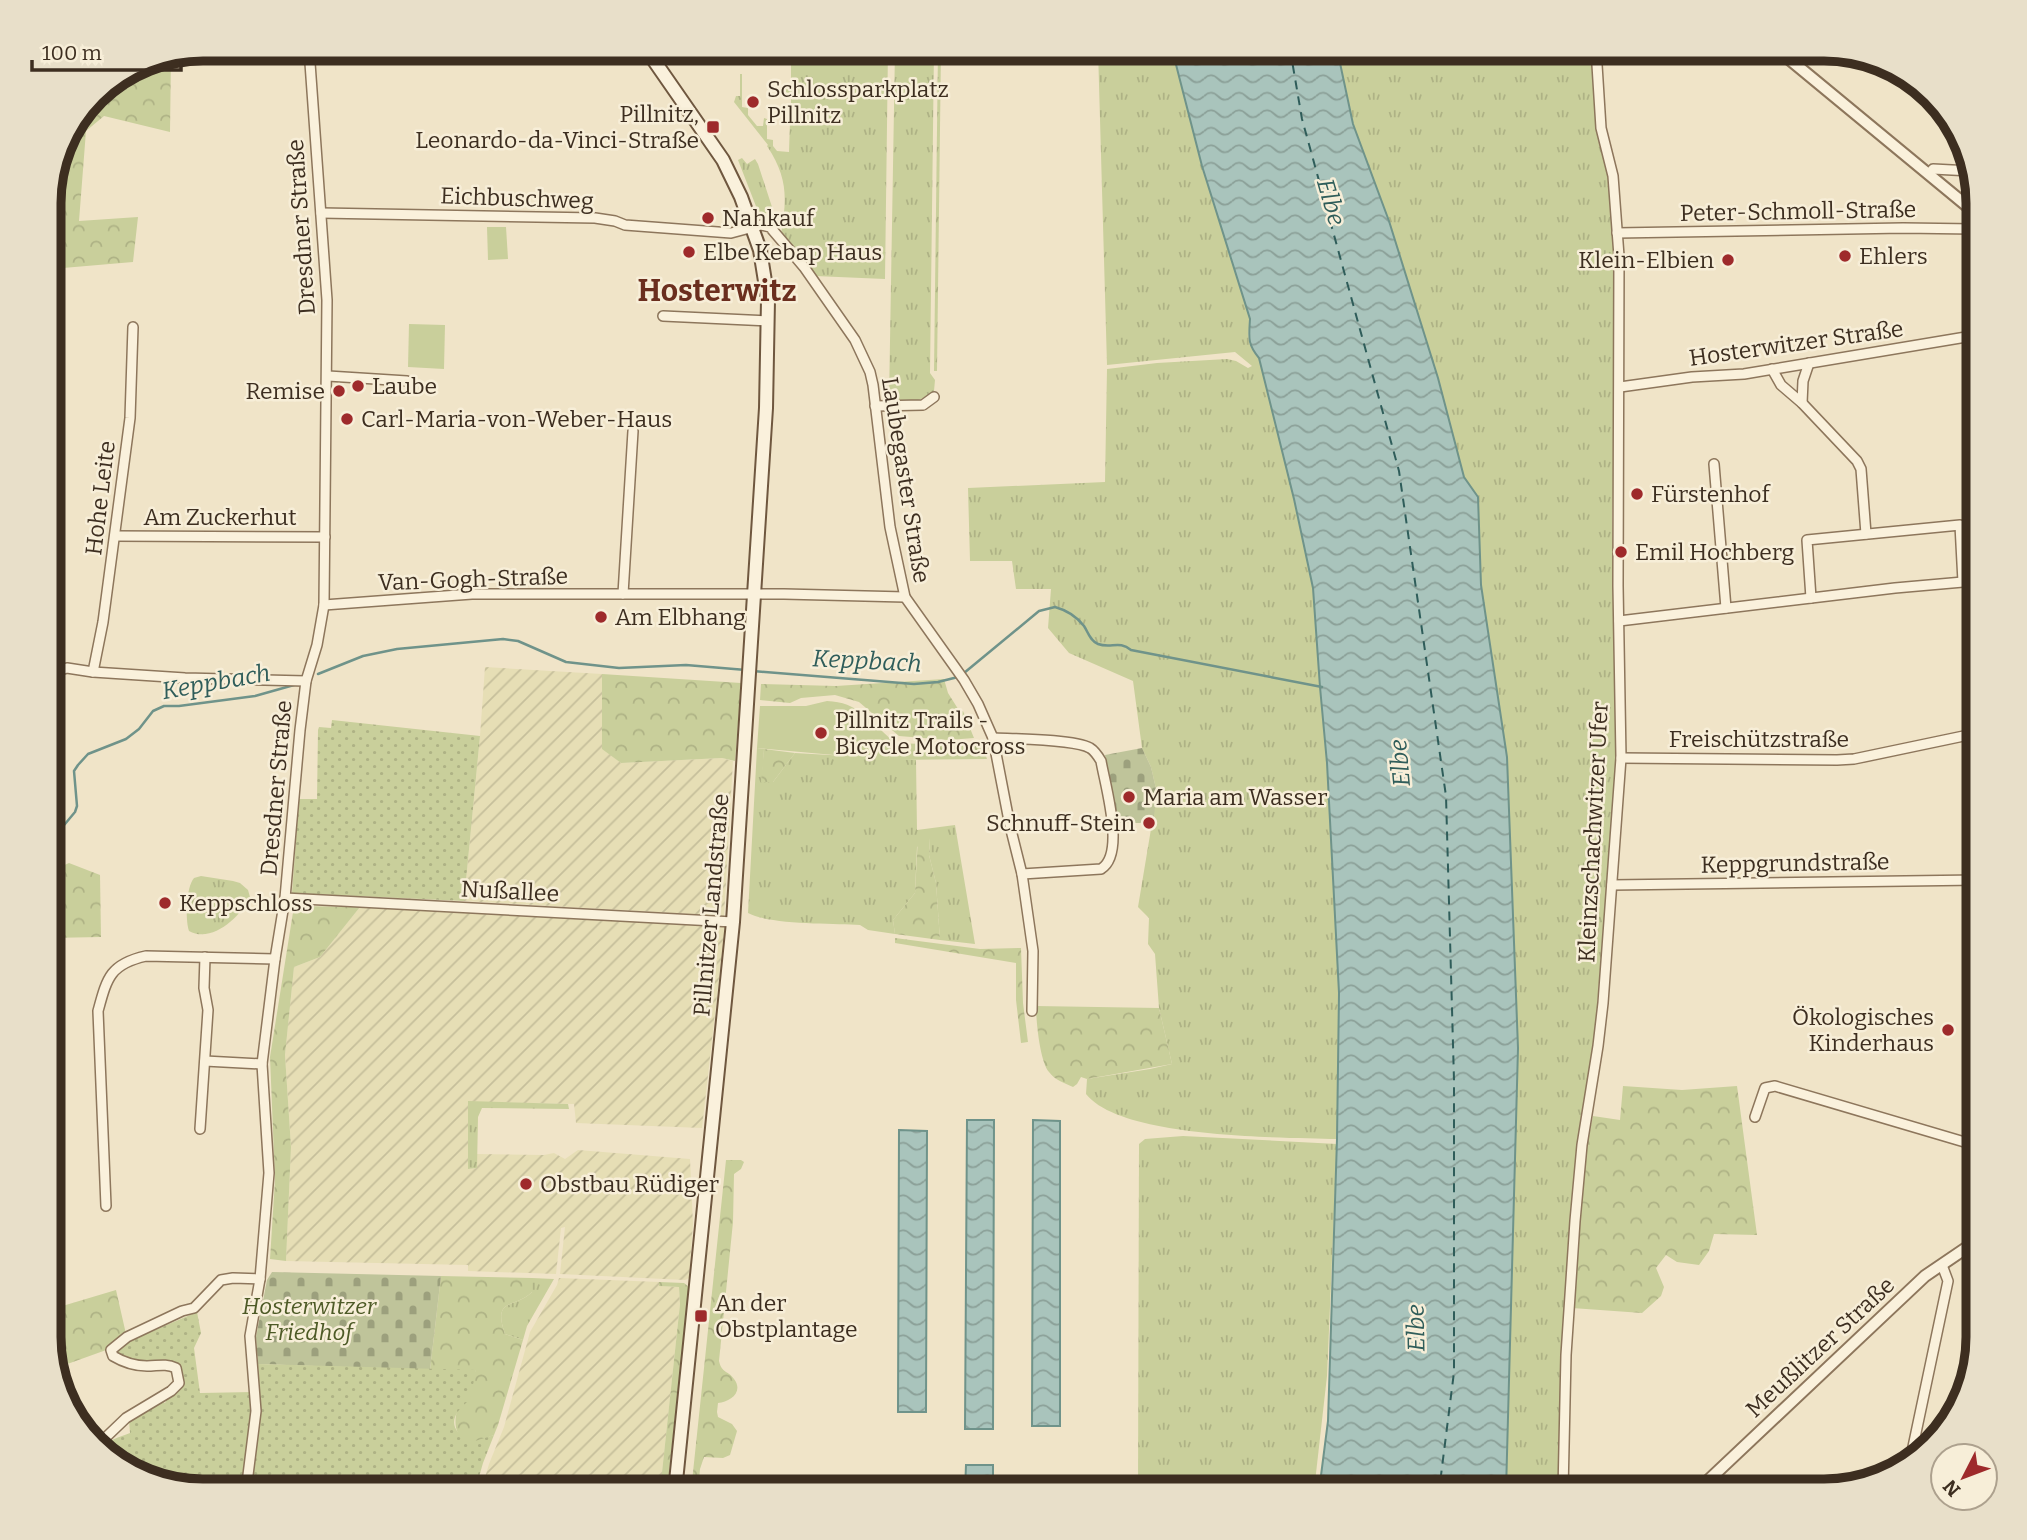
<svg xmlns="http://www.w3.org/2000/svg" width="2027" height="1540" font-family="Bitter,serif">
<defs>
<pattern id="farmland-furrows" width="10" height="10" patternUnits="userSpaceOnUse" patternTransform="scale(1.75)"><rect width="10" height="10" fill="#e6deb5"/><path d="M-1 1l2-2M0 10L10 0M9 11l2-2" fill="none" stroke="#c6bf9b"/></pattern>
<pattern id="grass-tufts" width="24" height="20" patternUnits="userSpaceOnUse" patternTransform="scale(1.75)"><rect width="24" height="20" fill="#c9cf9b"/><path d="M3 7l-1-3M5 7V3M7 7l1-3M15 17l-1-3M17 17v-4M19 17l1-3" fill="none" stroke="#aeb285"/></pattern>
<pattern id="forest-crowns" width="20" height="18" patternUnits="userSpaceOnUse" patternTransform="scale(1.75)"><rect width="20" height="18" fill="#c9cf9b"/><path d="M2 6a3 3 0 1 1 6 0M12 15a3 3 0 1 1 6 0" fill="none" stroke="#aeb285"/></pattern>
<pattern id="cemetery-stones" width="16" height="16" patternUnits="userSpaceOnUse" patternTransform="scale(1.75)"><rect width="16" height="16" fill="#bfc49a"/><path d="M2 7V4a2 2 0 0 1 4 0v3zM10 15v-3a2 2 0 0 1 4 0v3z" fill="#9ca07d"/></pattern>
<pattern id="garden-dots" width="8" height="8" patternUnits="userSpaceOnUse" patternTransform="scale(1.75)"><rect width="8" height="8" fill="#c9cf9b"/><path d="M2 2h.1M6 6h.1" fill="none" stroke="#aeb285" stroke-width="1.8" stroke-linecap="round"/></pattern>
<pattern id="water-waves" width="16" height="10" patternUnits="userSpaceOnUse" patternTransform="scale(1.75)"><rect width="16" height="10" fill="#a9c4bc"/><path d="M0 5q4-4 8 0t8 0" fill="none" stroke="#8ba098"/></pattern>
</defs>
<rect width="100%" height="100%" fill="#f0e4c8"/>
<g fill="url(#farmland-furrows)">
<polygon points="485,667 602,674 602,748 621,763 722,758 733,761 724,916 464,901 480,736"/>
<polygon points="360,907 725,925 702,1128 576,1123 574,1104 468,1102 469,1169 477,1168 477,1154 544,1155 554,1153 565,1159 578,1150 690,1159 693,1224 689,1278 685,1280 560,1274 565,1227 561,1228 556,1274 468,1271 468,1265 286,1261 291,1147 285,1055 294,967 320,957"/>
<polygon points="559,1278 659,1282 660,1286 679,1287 680,1304 660,1491 481,1491 489,1464 504,1427 530,1332 557,1285"/>
</g>
<g fill="url(#grass-tufts)">
<path d="M791,49H888L885,279L815,276L781,234C787,198 788,178 767,146L768,145L734,102L736,96H740V74H742V107L748,108V115L757,126H763L764,118L767,119V139L773,140V146L777,151L789,152L790,121H783V118L791,117V93L784,92V89H791V57H785V54H791Z"/>
<path d="M895,49H934L930,373L935,380L934,391C922,401 905,406 889,400Z"/>
<polygon points="938,49 941,49 937,371 934,371"/>
<path d="M1098,49H1172L1202,166L1250,319C1248,337 1246,344 1259,358L1294,499L1313,588L1320,687L1327,763L1339,993L1337,1139C1280,1137 1122,1139 1086,1094L1087,1079L1150,1069L1172,1064L1159,1008L1155,954L1148,944L1149,918L1138,907L1157,793L1151,767L1142,748L1133,681L1069,653L1048,628L1051,589H1016L1012,561H970L968,488L1105,482L1107,369L1157,363L1227,359L1236,361L1248,368L1252,366L1235,352L1107,365Z"/>
<polygon points="1337,49 1593,49 1610,177 1615,246 1617,389 1613,392 1616,405 1612,517 1617,759 1594,1044 1577,1143 1570,1223 1562,1358 1560,1491 1506,1491 1518,1048 1481,585 1478,497 1464,477 1438,378 1389,221 1353,124"/>
<polygon points="742,158 747,164 755,159 758,164 772,207 764,215 759,214 738,160"/>
<path d="M757,748L764,749L762,782H773L795,753L916,760L917,830L955,825L975,944L940,940L936,883L929,855L930,838L917,847L915,893L893,920L895,934L868,930L860,925C833,923 770,925 748,913Z"/>
<path d="M201,876L233,881L240,883L248,890L250,897C241,916 212,944 189,931C185,920 186,887 194,878Z"/>
<polygon points="468,1101 568,1104 569,1109 482,1108 478,1117 477,1168 468,1169"/>
<polygon points="1183,1136 1337,1144 1327,1376 1314,1491 1138,1491 1139,1144 1145,1139"/>
<path d="M532,1278L554,1279L527,1326L523,1340L505,1334C492,1297 515,1309 532,1292Z"/>
</g>
<g fill="url(#forest-crowns)">
<polygon points="171,55 170,132 104,116 86,131 79,221 138,217 133,262 63,268 59,358 49,358 49,193 65,135 101,87 144,61"/>
<polygon points="602,674 741,683 735,761 722,758 621,763 602,749"/>
<polygon points="944,679 948,693 960,712 963,711 974,738 948,740 899,736 859,702 835,695 801,698 790,703 760,700 761,684 836,686"/>
<polygon points="892,740 897,743 947,745 981,742 987,759 889,760"/>
<polygon points="764,749 795,753 773,782 761,782"/>
<polygon points="926,835 930,838 929,855 936,883 940,940 895,934 893,920 915,893 918,836"/>
<polygon points="69,863 100,875 101,937 49,938 49,872"/>
<polygon points="294,906 360,907 320,957 294,967 285,1055 291,1147 286,1261 270,1259 275,1180 270,1057"/>
<polygon points="895,938 980,949 1021,948 1023,1003 1028,1042 1021,1043 1016,1000 1016,963 895,943"/>
<path d="M1036,1006L1159,1008L1172,1064L1087,1079L1081,1077L1077,1084L1073,1087C1064,1083 1055,1080 1049,1072C1040,1062 1036,1021 1036,1006Z"/>
<polygon points="1623,1086 1682,1090 1737,1086 1757,1235 1714,1234 1709,1251 1699,1265 1677,1262 1666,1255 1656,1268 1664,1287 1661,1296 1642,1313 1572,1308 1586,1150 1593,1116 1620,1120"/>
<path d="M726,1160H741L744,1162L741,1169L734,1174L733,1222L719,1361C722,1374 728,1370 734,1379C744,1392 730,1402 718,1403L717,1412L718,1417L732,1424L737,1431L730,1455L723,1458L704,1457L700,1469L698,1491H691Z"/>
<path d="M441,1276L532,1278V1292C515,1309 492,1297 505,1334L523,1340L498,1425L494,1435L473,1443C469,1441 465,1440 462,1438C444,1421 468,1388 476,1370H430Z"/>
<polygon points="659,1282 684,1283 689,1287 667,1491 660,1491 680,1304 679,1287 659,1286"/>
<polygon points="116,1290 126,1334 109,1349 59,1367 56,1371 49,1347 49,1310"/>
</g>
<g fill="url(#cemetery-stones)">
<polygon points="1142,748 1151,767 1157,793 1153,823 1116,823 1105,755"/>
<polygon points="272,1272 441,1276 430,1370 258,1364 256,1337 267,1280"/>
</g>
<g fill="url(#garden-dots)">
<polygon points="332,720 480,736 464,901 292,893 299,799 317,799 318,730 319,727 331,728"/>
<path d="M197,1312L201,1333L194,1348L200,1393L253,1392V1408L242,1491H203L109,1459L102,1450C106,1440 120,1437 130,1433L129,1420L160,1400L165,1403L166,1401L165,1397L173,1392L177,1366C155,1365 137,1363 116,1353L117,1349L127,1342Z"/>
<path d="M258,1364L476,1370L470,1400C449,1415 448,1431 472,1442L494,1435L483,1463L475,1491H250L260,1424Z"/>
</g>
<g fill="#c9cf9b">
<polygon points="487,227 506,227 508,259 488,260"/>
<polygon points="409,324 445,325 444,369 408,367"/>
<path d="M827,701C858,702 870,721 892,740L889,760L757,748L760,706H806Z"/>
</g>
<g fill="url(#water-waves)" stroke="#6f938a" stroke-width="2">
<path d="M1172,49H1337L1353,124L1389,221L1438,378L1464,477L1478,497L1481,585L1507,757L1518,1048L1506,1491H1319L1328,1421L1337,1139L1339,993L1327,763L1320,687L1313,588L1294,499L1259,358C1247,344 1249,337 1250,319L1202,166Z"/>
<polygon points="967,1120 994,1120 993,1429 965,1429"/>
<polygon points="1033,1120 1060,1121 1060,1426 1032,1426"/>
<polygon points="899,1130 927,1131 926,1412 898,1412"/>
<polygon points="966,1465 993,1465 993,1491 965,1491"/>
</g>
<g fill="none" stroke-linecap="round" stroke-linejoin="round">
<g stroke="#6f938a" stroke-width="2.5">
<polyline points="753,671 914,684 938,682 958,677"/>
<path d="M964,673L1039,611L1055,607C1066,610 1077,617 1084,626C1088,632 1090,641 1098,644C1111,649 1119,640 1131,650L1322,687"/>
<polyline points="318,674 363,656 397,649 503,639 518,641 566,662 619,668 686,665 746,670"/>
<polyline points="49,833 56,832 65,824 75,812 77,806 74,771 78,765 88,754 126,739 139,729 153,711 164,706 179,706 255,696 294,685"/>
</g>
<polyline stroke="#2f5d5a" stroke-width="2" stroke-dasharray="9 7" stroke-linecap="butt" points="1290,49 1302,119 1399,471 1446,796 1454,1080 1454,1372 1439,1491"/>
<g stroke="#8d765c" stroke-width="12">
<g id="minor">
<polyline points="1929,174 1933,169 1971,171"/>
<polyline points="321,213 595,218 615,221 625,225 731,233 761,225 770,227 804,267 855,340 870,372 873,385 890,527 905,597 964,680 978,704 993,738 1010,826 1022,874 1033,951 1032,1011"/>
<polyline points="1617,233 1903,228 1974,229 1978,227"/>
<polyline points="663,316 768,321"/>
<polyline points="1772,369 1781,385 1802,403 1857,461 1861,469 1866,534"/>
<polyline points="328,376 407,381"/>
<polyline points="1620,387 1692,377 1744,374 1978,335"/>
<polyline points="1802,403 1803,381 1809,363"/>
<polyline points="875,406 923,405 934,397"/>
<polyline points="1714,464 1726,608"/>
<polyline points="115,536 325,537"/>
<polyline points="623,594 633,431"/>
<polyline points="1811,598 1807,540 1960,525 1963,582"/>
<polyline points="324,605 472,594 784,594 905,597"/>
<polyline points="1619,621 1895,588 1963,582 1978,579"/>
<polyline points="93,672 103,622 130,418 133,327"/>
<polyline points="49,676 57,671 67,668 93,672 185,678 306,681"/>
<path d="M993,738C1014,739 1074,739 1090,748C1095,751 1098,756 1101,761C1105,785 1126,854 1101,869L1022,874"/>
<polyline points="1621,758 1837,760 1854,759 1978,733"/>
<polyline points="1612,885 1978,880"/>
<polyline points="285,898 733,922"/>
<polyline points="205,1061 262,1064"/>
<polyline points="1755,1117 1765,1088 1775,1086 1978,1146"/>
<polyline points="200,1129 208,1010 204,988 205,957"/>
<path d="M106,1206L98,1011C107,978 110,964 146,956L275,959"/>
<path d="M102,1441L126,1418L171,1391L179,1383L176,1368C165,1363 158,1366 147,1366C135,1366 123,1362 113,1356L111,1350L127,1337L182,1311L194,1308L221,1280L233,1278L260,1279"/>
<polyline points="1910,1461 1948,1281 1942,1265"/>
<polyline points="246,1491 256,1411 250,1336 260,1279 269,1173 262,1064 275,959 285,898 300,730 306,681 317,645 324,605 327,300 309,49"/>
<polyline points="1563,1491 1566,1355 1575,1221 1582,1145 1598,1046 1603,1003 1621,758 1618,586 1619,256 1613,176 1601,128 1596,49"/>
</g>
</g>
<g stroke="#8d765c" stroke-width="14">
<g id="tertiary">
<polyline points="1777,49 1978,215"/>
<polyline points="1697,1491 1925,1276 1978,1240"/>
</g>
</g>
<g stroke="#6f573f" stroke-width="16">
<polyline id="secondary" points="646,49 723,160 741,197 760,250 768,300 766,408 733,922 675,1491"/>
</g>
<use href="#minor" stroke="#faf1dc" stroke-width="9"/>
<use href="#tertiary" stroke="#faf1dc" stroke-width="10"/>
<use href="#secondary" stroke="#faf1dc" stroke-width="12"/>
</g>
<g fill="#9e2a2b" stroke="#f7eed8" stroke-width="2.5">
<circle cx="753" cy="102" r="7"/>
<rect x="706" y="120" width="14" height="14" rx="3.5"/>
<circle cx="708" cy="218" r="7"/>
<circle cx="689" cy="252" r="7"/>
<circle cx="1845" cy="256" r="7"/>
<circle cx="1728" cy="260" r="7"/>
<circle cx="358" cy="386" r="7"/>
<circle cx="339" cy="391" r="7"/>
<circle cx="347" cy="419" r="7"/>
<circle cx="1637" cy="494" r="7"/>
<circle cx="1621" cy="552" r="7"/>
<circle cx="601" cy="617" r="7"/>
<circle cx="821" cy="733" r="7"/>
<circle cx="1129" cy="797" r="7"/>
<circle cx="1149" cy="823" r="7"/>
<circle cx="165" cy="903" r="7"/>
<circle cx="1948" cy="1030" r="7"/>
<circle cx="526" cy="1184" r="7"/>
<rect x="694" y="1309" width="14" height="14" rx="3.5"/>
</g>
<g text-anchor="middle" dominant-baseline="central" stroke-width="5" stroke-linejoin="round" paint-order="stroke">
<g font-size="23" fill="#3d2e20" stroke="#f7eed8" text-anchor="start">
<text x="767" y="89">Schlossparkplatz<tspan x="767" dy="26">Pillnitz</tspan></text>
<text x="699" y="114" text-anchor="end">Pillnitz,<tspan x="699" dy="26">Leonardo-da-Vinci-Straße</tspan></text>
<text x="722" y="218">Nahkauf</text>
<text x="703" y="252">Elbe Kebap Haus</text>
<text x="1859" y="256">Ehlers</text>
<text x="1714" y="260" text-anchor="end">Klein-Elbien</text>
<text x="372" y="386">Laube</text>
<text x="325" y="391" text-anchor="end">Remise</text>
<text x="361" y="419">Carl-Maria-von-Weber-Haus</text>
<text x="1651" y="494">Fürstenhof</text>
<text x="1635" y="552">Emil Hochberg</text>
<text x="615" y="617">Am Elbhang</text>
<text x="835" y="720">Pillnitz Trails -<tspan x="835" dy="26">Bicycle Motocross</tspan></text>
<text x="1143" y="797">Maria am Wasser</text>
<text x="1135" y="823" text-anchor="end">Schnuff-Stein</text>
<text x="179" y="903">Keppschloss</text>
<text x="1934" y="1017" text-anchor="end">Ökologisches<tspan x="1934" dy="26">Kinderhaus</tspan></text>
<text x="540" y="1184">Obstbau Rüdiger</text>
<text x="715" y="1303">An der<tspan x="715" dy="26">Obstplantage</tspan></text>
</g>
<g font-size="23" fill="#3d2e20" stroke="#f7eed8">
<text transform="translate(517 198) rotate(2)">Eichbuschweg</text>
<text transform="translate(1798 211) rotate(-1)">Peter-Schmoll-Straße</text>
<text transform="translate(301 227) rotate(-94)">Dresdner Straße</text>
<text transform="translate(1796 343) rotate(-8)">Hosterwitzer Straße</text>
<text transform="translate(906 480) rotate(81)">Laubegaster Straße</text>
<text transform="translate(100 498) rotate(-83)">Hohe Leite</text>
<text x="220" y="517">Am Zuckerhut</text>
<text transform="translate(473 579) rotate(-2)">Van-Gogh-Straße</text>
<text x="1759" y="739">Freischützstraße</text>
<text transform="translate(276 788) rotate(-85)">Dresdner Straße</text>
<text transform="translate(1593 832) rotate(-87)">Kleinzschachwitzer Ufer</text>
<text transform="translate(1795 863) rotate(-1)">Keppgrundstraße</text>
<text transform="translate(510 891) rotate(3)">Nußallee</text>
<text transform="translate(711 905) rotate(-85)">Pillnitzer Landstraße</text>
<text transform="translate(1820 1347) rotate(-43)">Meußlitzer Straße</text>
</g>
<g font-size="23" font-style="italic" fill="#4d5a26" stroke="#f7eed8">
<text x="309" y="1306">Hosterwitzer<tspan x="309" dy="26">Friedhof</tspan></text>
</g>
<g font-size="24" font-style="italic" fill="#2f5d5a" stroke="#f7eed8">
<text transform="translate(1331 202) rotate(74)">Elbe</text>
<text transform="translate(867 661) rotate(3)">Keppbach</text>
<text transform="translate(216 682) rotate(-10)">Keppbach</text>
<text transform="translate(1400 763) rotate(-95)">Elbe</text>
<text transform="translate(1416 1328) rotate(-91)">Elbe</text>
</g>
<g font-size="30" font-weight="bold" fill="#6b2e1e" stroke="#f7eed8">
<text x="717" y="291">Hosterwitz</text>
</g>
</g>
<path d="M0 0H2027V1540H0ZM203 61H1824A142 142 0 0 1 1966 203V1337A142 142 0 0 1 1824 1479H203A142 142 0 0 1 61 1337V203A142 142 0 0 1 203 61Z" fill="#e8dfc9" fill-rule="evenodd"/>
<path fill="none" stroke="#3d2e20" stroke-width="9" d="M203 61H1824A142 142 0 0 1 1966 203V1337A142 142 0 0 1 1824 1479H203A142 142 0 0 1 61 1337V203A142 142 0 0 1 203 61Z"/>
<g transform="translate(1964 1477) rotate(228)"><circle r="33" fill="#f7eed8" stroke="#ada18e" stroke-width="2"/>
<path d="M0-5L12 26L0 18L-12 26Z" fill="#9e2a2b"/>
<text y="-10" font-size="19" font-weight="bold" text-anchor="middle" fill="#3d2e20">N</text>
</g>
<path d="M32 60v10h149v-10" fill="none" stroke="#3d2e20" stroke-width="3.5"/>
<text x="42" y="60" font-size="21" fill="#3d2e20" stroke="#f7eed8" stroke-width="5" paint-order="stroke">100 m</text>
</svg>
